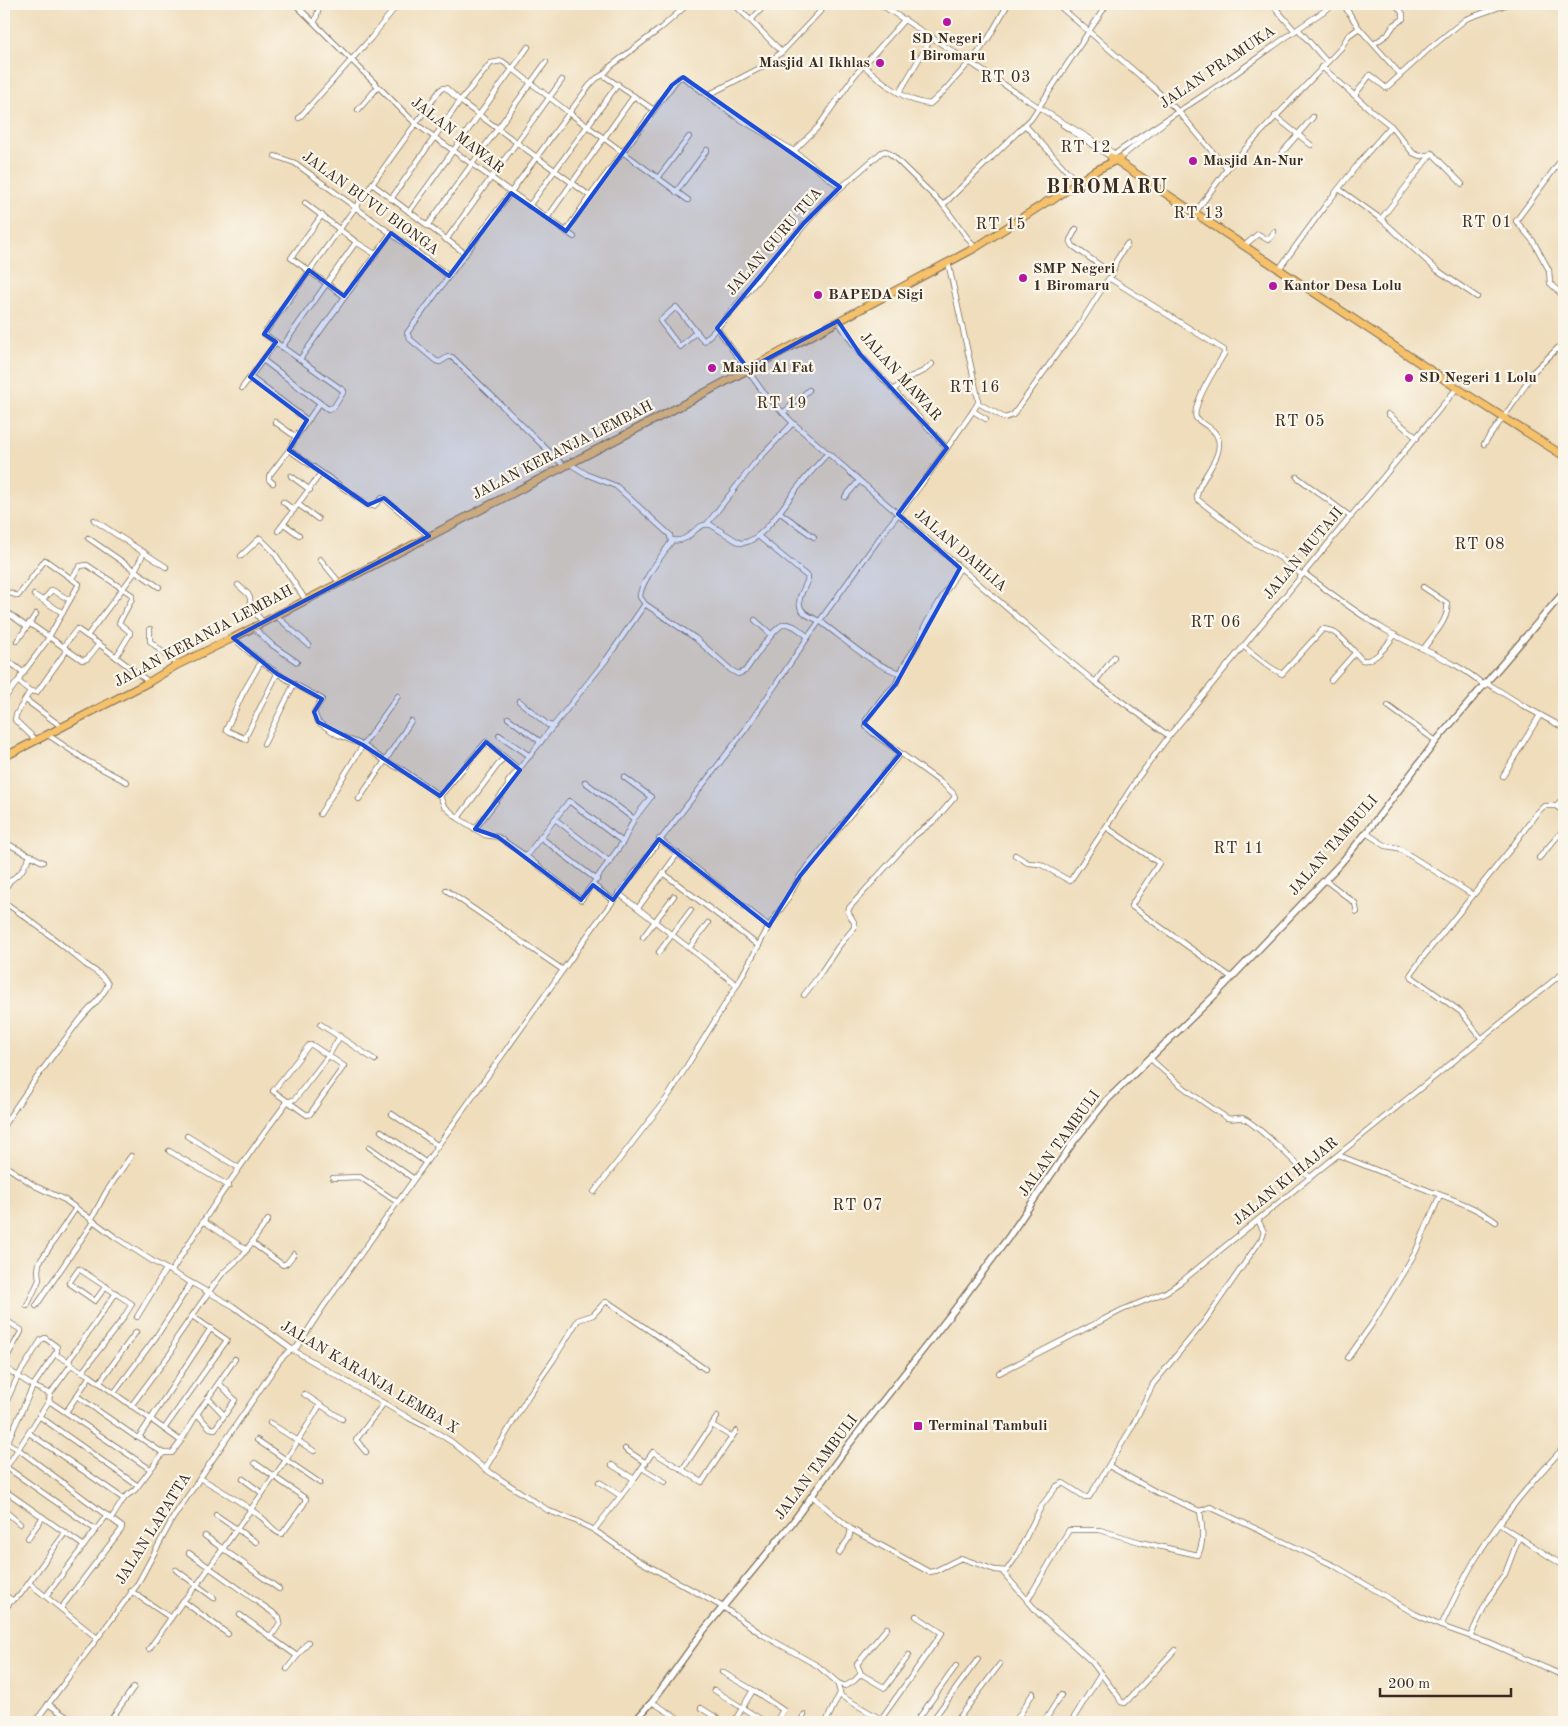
<svg xmlns="http://www.w3.org/2000/svg" width="1568" height="1726" font-family="'Old Standard TT',serif">
<rect width="100%" height="100%" fill="#fbf7ec"/>
<filter id="ink" filterUnits="userSpaceOnUse"><feTurbulence type="fractalNoise" baseFrequency=".02" numOctaves="2"/><feDisplacementMap in="SourceGraphic" scale="10" xChannelSelector="R" yChannelSelector="G"/><feConvolveMatrix kernelMatrix="1 2 1 2 8 2 1 2 1" color-interpolation-filters="sRGB"/></filter>
<filter id="wash" filterUnits="userSpaceOnUse"><feTurbulence type="fractalNoise" baseFrequency=".0096" numOctaves="4" result="noise"/><feDisplacementMap in="SourceGraphic" scale="20" xChannelSelector="R" yChannelSelector="G"/><feGaussianBlur stdDeviation="1.12" result="paint"/><feColorMatrix in="noise" values="0 0 0 0 0 0 0 0 0 0 0 0 0 0 0 0 0 1.4 0 .05"/><feComposite in="paint" operator="in"/></filter>
<g filter="url(#wash)">
<rect width="100%" height="100%" fill="#efddbb"/>
</g>
<g filter="url(#ink)">
<g fill="none" stroke-linecap="round" stroke-linejoin="round">
<g stroke="#7a6955" stroke-width="6">
<g id="minor">
<polyline points="295,4 416,124 574,237"/>
<polyline points="734,4 782,52 827,4"/>
<path d="M880,4L1057,119L1071,127L1115,154C1153,127 1193,103 1232,76C1266,52 1300,26 1335,4"/>
<polyline points="1057,4 1154,88 1179,112 1227,169"/>
<polyline points="1272,4 1295,31"/>
<polyline points="751,20 766,4"/>
<polyline points="315,22 320,4"/>
<polyline points="1359,28 1400,74"/>
<polyline points="1298,29 1327,62"/>
<polyline points="1374,44 1388,34 1394,25 1403,19 1403,14 1396,4"/>
<path d="M863,65C881,81 905,102 930,104L943,92L977,54L988,39L1008,4"/>
<polyline points="1322,67 1372,111 1391,126 1413,153 1420,156 1433,154 1462,184"/>
<polyline points="899,93 932,37"/>
<polyline points="708,95 762,67 782,52"/>
<polyline points="1355,95 1370,75 1386,88 1430,48 1466,19 1508,4"/>
<polyline points="358,110 378,87"/>
<polyline points="654,110 676,81 679,78 683,77 735,116 794,151 840,187"/>
<polyline points="1275,116 1311,145"/>
<polyline points="299,118 371,38 398,4"/>
<polyline points="1025,125 1075,180"/>
<polyline points="1063,125 1111,157"/>
<polyline points="794,151 818,127 855,75 905,19"/>
<polyline points="1280,155 1313,117"/>
<polyline points="275,156 295,163 449,276"/>
<polyline points="1564,156 1516,221 1533,241 1549,270 1550,283 1564,297"/>
<polyline points="1120,158 1167,120"/>
<polyline points="658,178 689,137"/>
<polyline points="372,184 466,254"/>
<polyline points="1339,189 1381,219 1437,270 1477,297"/>
<polyline points="676,192 707,150"/>
<polyline points="391,199 460,101 590,196 654,110 603,75"/>
<polyline points="305,203 356,242 375,254"/>
<polyline points="943,205 1031,119 1107,4"/>
<polyline points="529,206 618,84"/>
<polyline points="409,212 528,47"/>
<polyline points="1195,213 1227,169 1246,148 1341,48 1348,36 1359,28 1343,4"/>
<polyline points="322,215 291,258 344,296"/>
<polyline points="547,218 634,96"/>
<polyline points="1381,219 1432,153"/>
<polyline points="427,226 546,62"/>
<polyline points="1076,229 1070,240 1073,246 1112,274"/>
<polyline points="566,231 590,196"/>
<polyline points="446,240 562,80"/>
<polyline points="1244,246 1258,234 1268,240 1272,236 1274,232"/>
<polyline points="975,248 943,205 893,156 886,151 882,152 824,202 717,328 763,392 793,423 1052,647 1095,682 1169,736"/>
<polyline points="1279,269 1325,206 1362,159 1391,126"/>
<polyline points="1112,275 1116,261 1127,244"/>
<polyline points="838,321 860,354 947,448"/>
<polyline points="697,331 680,347 660,321 676,307 704,341 717,328"/>
<polyline points="282,347 356,242"/>
<polyline points="300,359 391,233"/>
<polyline points="263,360 328,409 334,407 344,391 264,334 440,90 443,88 446,88 460,101 491,63 502,61 513,69 568,112 688,200"/>
<polyline points="250,377 307,420"/>
<polyline points="242,388 276,342"/>
<polyline points="894,390 905,379 924,371 932,364"/>
<path d="M978,403L1005,418L1013,415L1059,351L1074,333L1109,278L1224,350V354C1217,366 1191,405 1196,418C1202,424 1214,428 1217,436C1227,457 1195,481 1197,499L1254,543L1279,557L1302,575"/>
<polyline points="973,411 986,419"/>
<polyline points="783,413 809,390"/>
<polyline points="1388,414 1417,438"/>
<polyline points="275,422 296,437"/>
<polyline points="1484,444 1518,397 1533,372 1564,342"/>
<polyline points="289,450 368,505 374,506 382,498 385,499 429,536"/>
<path d="M570,464L588,475L616,486L670,535L671,542C663,555 640,582 640,597L645,604L695,638L731,670L738,674L745,671C752,662 775,625 785,624C793,623 802,632 808,637"/>
<polyline points="565,467 452,357 448,357 440,362 436,361 410,339 407,333 589,86 597,78 603,75 611,66 661,28 688,4"/>
<polyline points="291,476 310,490"/>
<polyline points="1297,477 1351,517"/>
<polyline points="273,483 269,480 269,476 289,450 296,437 320,403"/>
<polyline points="845,497 859,481"/>
<polyline points="283,502 294,510"/>
<polyline points="299,505 318,519"/>
<polyline points="779,512 814,537"/>
<polyline points="94,520 166,567"/>
<polyline points="284,524 299,535"/>
<polyline points="707,524 754,464 793,423"/>
<polyline points="278,531 321,473"/>
<path d="M758,536L808,577C807,587 797,595 800,606C802,615 815,618 821,622C846,640 870,664 900,673"/>
<polyline points="88,538 159,587"/>
<path d="M672,540C691,544 695,521 711,525L740,543C762,544 786,501 799,486C808,475 818,464 827,454"/>
<polyline points="241,556 260,538 273,551 305,599"/>
<polyline points="320,559 339,582"/>
<path d="M1304,573C1329,592 1355,612 1382,628C1416,649 1454,658 1485,686"/>
<polyline points="72,578 80,566 87,565 132,595 132,599 119,623 130,632 130,634 116,657"/>
<polyline points="238,585 248,594 250,598 251,608 263,622"/>
<path d="M1423,587L1447,603C1450,619 1433,635 1424,648"/>
<polyline points="34,595 63,613"/>
<polyline points="4,597 7,592 18,596 45,560 79,584 46,642 20,677 19,682 30,691 37,692 67,650"/>
<polyline points="43,600 52,590 70,600"/>
<polyline points="4,610 27,627"/>
<polyline points="275,615 309,645"/>
<polyline points="755,620 772,635"/>
<polyline points="29,623 82,660 87,659 99,644 149,682"/>
<polyline points="253,627 272,645 297,662"/>
<polyline points="150,629 150,641 152,643 177,665"/>
<polyline points="87,636 99,644"/>
<polyline points="233,638 261,662 294,684 264,744"/>
<polyline points="17,641 36,614"/>
<path d="M1243,646L1270,667L1282,674L1323,629C1339,630 1351,649 1362,660C1376,663 1387,644 1395,635"/>
<polyline points="63,647 77,629 87,636 133,575 144,552"/>
<polyline points="11,663 24,673"/>
<polyline points="1331,680 1355,653"/>
<polyline points="1095,682 1114,657"/>
<polyline points="1487,683 1522,705 1564,728"/>
<polyline points="294,684 322,699 314,712 318,722 338,735 363,745 398,696"/>
<polyline points="30,691 16,715 15,720 37,741"/>
<polyline points="4,699 18,681"/>
<polyline points="26,700 62,727"/>
<polyline points="519,701 548,725 554,726"/>
<polyline points="1388,706 1436,741"/>
<polyline points="508,718 541,742"/>
<polyline points="48,735 87,761 127,782"/>
<polyline points="499,735 530,756"/>
<polyline points="246,736 277,674"/>
<polyline points="246,739 226,730 243,693 261,662"/>
<polyline points="1503,776 1540,715"/>
<polyline points="585,782 634,819"/>
<polyline points="440,796 486,742 519,769 606,660 645,604"/>
<polyline points="359,799 385,761 403,770 440,796 444,806 458,818 485,835 498,837 526,856"/>
<polyline points="1556,806 1564,812"/>
<polyline points="320,814 363,745 385,761 411,721"/>
<polyline points="458,818 504,757"/>
<polyline points="555,819 610,862"/>
<polyline points="475,829 508,786 508,782 519,769"/>
<polyline points="1366,833 1386,846 1398,848 1473,895"/>
<polyline points="540,837 597,880"/>
<polyline points="659,839 769,926"/>
<polyline points="4,842 43,862"/>
<polyline points="623,842 569,801 526,856 581,900 623,842 634,819 651,797 624,777"/>
<polyline points="1015,855 1028,863 1040,864 1070,881 1106,827"/>
<polyline points="1539,858 1564,829"/>
<polyline points="663,873 759,946"/>
<polyline points="1325,880 1355,903 1357,912"/>
<polyline points="593,885 613,900"/>
<polyline points="4,890 10,881 21,872 31,855"/>
<polyline points="446,890 563,970"/>
<polyline points="618,893 737,985"/>
<path d="M4,902C32,921 59,942 85,964C93,970 104,975 108,984C103,998 88,1009 79,1021C53,1055 27,1089 4,1125"/>
<polyline points="638,908 678,853"/>
<polyline points="643,937 674,896"/>
<polyline points="690,947 708,923"/>
<polyline points="659,952 691,910"/>
<polyline points="1231,977 1131,906 1159,863 1106,827 1137,779 1169,736 1457,388"/>
<polyline points="804,995 818,977 838,947 854,928 854,922 848,912 849,908 914,836 935,820 955,797 953,793 943,784 873,733 866,727 866,720 882,698 896,684 904,665 919,642 924,627 960,568"/>
<polyline points="320,1024 375,1060"/>
<polyline points="1481,1038 1461,1012 1412,977 1411,974 1423,957 1509,851 1536,814 1544,806 1556,806 1564,797"/>
<polygon points="309,1045 312,1045 344,1066 310,1114 307,1115 273,1091"/>
<path d="M1150,1058C1173,1081 1199,1100 1227,1118C1232,1120 1237,1117 1242,1118C1253,1121 1301,1167 1310,1178"/>
<polyline points="392,1114 437,1145"/>
<polyline points="381,1131 425,1162"/>
<polyline points="187,1136 239,1168"/>
<polyline points="369,1147 414,1179"/>
<polyline points="169,1151 229,1186"/>
<path d="M1338,1155C1366,1166 1394,1177 1422,1188C1448,1198 1473,1205 1496,1222"/>
<polyline points="4,1165 35,1186 65,1200 115,1237 154,1262 233,1306 293,1350 409,1418 436,1432 452,1442 485,1469 549,1511 574,1520 594,1530 636,1559 723,1607 763,1635 818,1666 837,1682 841,1696 886,1722"/>
<polyline points="333,1178 360,1177 397,1202"/>
<polyline points="594,1192 667,1098 737,985 769,926 787,900 800,876 900,754"/>
<polyline points="91,1220 106,1192 131,1156"/>
<polyline points="203,1221 247,1250"/>
<polyline points="252,1243 283,1265 287,1263 294,1254"/>
<path d="M171,1272C207,1213 246,1157 287,1102L295,1099L302,1090L329,1055L340,1036"/>
<polyline points="27,1306 39,1280 38,1271 39,1263 76,1208"/>
<polyline points="36,1306 93,1222"/>
<polyline points="137,1317 166,1269"/>
<polyline points="4,1319 21,1330 21,1332 4,1362"/>
<polyline points="55,1354 69,1362"/>
<polyline points="1348,1358 1372,1324 1415,1253 1440,1195"/>
<polyline points="71,1365 90,1376 181,1441 197,1414 235,1359"/>
<polyline points="71,1365 69,1360 116,1293"/>
<polyline points="4,1367 33,1386 50,1394"/>
<polyline points="83,1371 122,1320 132,1304 79,1269 69,1283 95,1301 106,1286"/>
<polyline points="999,1373 1122,1310 1166,1292 1182,1281 1564,972"/>
<polyline points="99,1383 136,1332"/>
<polyline points="114,1393 156,1337 191,1283"/>
<polyline points="304,1394 342,1419"/>
<polyline points="77,1396 136,1437 139,1437 211,1328"/>
<polyline points="208,1398 224,1415"/>
<polyline points="49,1401 150,1469"/>
<polyline points="131,1406 172,1351 176,1339 213,1286 222,1274 242,1256 268,1220"/>
<polyline points="4,1407 18,1376 41,1340 45,1338 57,1347 57,1351 33,1386 7,1443"/>
<polyline points="66,1412 90,1376"/>
<polyline points="197,1414 210,1428 215,1429 235,1400 219,1383"/>
<polyline points="39,1416 138,1486"/>
<polyline points="270,1423 314,1451"/>
<polyline points="712,1425 732,1437"/>
<polyline points="164,1429 227,1340 192,1316"/>
<polyline points="29,1433 124,1499"/>
<polyline points="139,1437 163,1453 172,1453 181,1441"/>
<polyline points="257,1440 320,1483"/>
<polyline points="4,1441 18,1449 122,1527 121,1530 61,1608"/>
<polyline points="625,1449 646,1463"/>
<polyline points="366,1452 356,1440 384,1403"/>
<polyline points="612,1465 634,1479"/>
<polyline points="1109,1466 1158,1493 1200,1511 1210,1507 1335,1566 1415,1614 1441,1626 1489,1643 1564,1676"/>
<polyline points="6,1467 96,1530"/>
<polyline points="642,1468 665,1482"/>
<polyline points="485,1469 529,1395 554,1359 578,1320 593,1315 605,1302 608,1302 705,1369"/>
<polyline points="682,1470 717,1417"/>
<polyline points="4,1471 49,1401 50,1394 71,1365"/>
<path d="M200,1478C221,1490 242,1502 261,1517C268,1522 274,1533 282,1534L304,1504L306,1499L255,1463"/>
<polyline points="243,1479 262,1493"/>
<polyline points="599,1482 621,1496"/>
<polyline points="4,1490 84,1546"/>
<polyline points="812,1496 851,1529 929,1572 935,1571 961,1558 995,1570 1006,1571 1016,1557 1042,1505 1057,1486 1063,1483 1085,1497 1089,1497 1091,1494 1132,1427 1153,1384 1204,1322 1262,1238 1264,1232 1258,1220"/>
<polyline points="4,1510 20,1524"/>
<polyline points="216,1515 256,1542"/>
<polyline points="111,1519 125,1497 135,1490 163,1453"/>
<polyline points="1499,1524 1564,1566"/>
<polyline points="594,1530 634,1479 653,1452 702,1482 736,1431"/>
<polyline points="205,1536 279,1589"/>
<polyline points="28,1538 43,1517"/>
<polyline points="189,1553 279,1617 280,1623 271,1637"/>
<polyline points="839,1553 849,1538 851,1529"/>
<polyline points="176,1570 214,1598"/>
<polyline points="1002,1571 1040,1615 1091,1661 1118,1696 1121,1702 1125,1703 1175,1650"/>
<polyline points="29,1583 97,1638"/>
<polyline points="131,1591 171,1618"/>
<polyline points="4,1594 13,1601"/>
<polyline points="46,1596 107,1515"/>
<polyline points="183,1601 228,1634"/>
<path d="M1027,1601L1069,1530H1100L1140,1542L1198,1555C1205,1540 1202,1527 1200,1511"/>
<polyline points="4,1611 10,1602 20,1595 65,1533"/>
<polyline points="240,1615 297,1656"/>
<path d="M1441,1626C1452,1603 1463,1579 1476,1558C1501,1517 1532,1482 1564,1447"/>
<polyline points="1471,1635 1486,1603 1505,1574 1519,1537"/>
<polyline points="149,1649 183,1601 197,1585 286,1460 320,1405"/>
<polyline points="287,1669 308,1642"/>
<polyline points="722,1672 753,1690 734,1722"/>
<polyline points="861,1674 885,1688 909,1655"/>
<polyline points="838,1683 845,1686 854,1681 861,1674 857,1664 887,1628"/>
<polyline points="714,1690 765,1722"/>
<polyline points="753,1690 783,1710 776,1722"/>
<polyline points="652,1702 684,1722"/>
<polyline points="48,1704 74,1722"/>
<polyline points="701,1708 723,1722"/>
<polyline points="4,1713 16,1722"/>
<polyline points="881,1719 942,1633 916,1616"/>
<polyline points="35,1722 137,1585 173,1518 280,1360 287,1353 297,1347 323,1307 597,922 745,730 808,637 884,532 921,485 973,411 978,403 978,398 948,262"/>
<polyline points="109,1722 134,1687"/>
<polyline points="800,1722 804,1715"/>
<polyline points="826,1722 840,1693"/>
<polyline points="916,1722 956,1666"/>
<polyline points="931,1722 978,1659"/>
<polyline points="956,1722 1000,1664"/>
<polyline points="1015,1722 1033,1693"/>
<polyline points="1044,1722 1061,1695"/>
<polyline points="1071,1722 1101,1674"/>
</g>
</g>
<g stroke="#7a6955" stroke-width="8">
<polyline id="tertiary" points="634,1722 652,1702 704,1630 792,1523 850,1443 958,1305 1008,1238 1074,1141 1106,1101 1216,994 1340,864 1366,833 1436,741 1564,592"/>
</g>
<g stroke="#7a6955" stroke-width="9">
<g id="primary">
<polyline points="1111,157 1457,388 1564,456"/>
<polyline points="4,757 149,682 177,665 233,638 652,421 975,248 1048,201 1051,201 1093,172 1120,158"/>
</g>
</g>
<use href="#minor" stroke="#fff" stroke-width="4.5"/>
<use href="#tertiary" stroke="#fff" stroke-width="5.5"/>
<use href="#primary" stroke="#f5c16b" stroke-width="7"/>
</g>
</g>
<path fill="#1d4ed8" fill-opacity="0.2" stroke="#1d4ed8" stroke-width="4" stroke-linejoin="round" d="M683,77L840,187L804,223L717,328L748,369L838,321L860,354L947,448L898,514L960,568L896,684L864,723L900,754L800,876L769,926L659,839L613,900L593,885L581,900L498,837L475,829L520,770L486,742L440,796L363,745L318,722L314,712L322,699L277,674L233,638L429,536L384,498L368,505L289,450L307,420L250,377L276,342L264,334L309,270L344,296L391,233L449,276L511,193L566,231L672,85Z"/>
<g fill="#b5179e" stroke="#fbf7ec" stroke-width="2">
<circle cx="947" cy="22" r="5"/>
<circle cx="880" cy="63" r="5"/>
<circle cx="1193" cy="161" r="5"/>
<circle cx="1023" cy="278" r="5"/>
<circle cx="1273" cy="286" r="5"/>
<circle cx="818" cy="295" r="5"/>
<circle cx="712" cy="368" r="5"/>
<circle cx="1409" cy="378" r="5"/>
<rect x="913" y="1421" width="10" height="10" rx="2.5"/>
</g>
<g text-anchor="middle" dominant-baseline="central" stroke-width="4.5" stroke-linejoin="round" paint-order="stroke">
<g font-size="15" font-weight="bold" fill="#3b2a1e" stroke="#fbf7ec" text-anchor="start">
<text x="947" y="39" text-anchor="middle">SD Negeri<tspan x="947" dy="17">1 Biromaru</tspan></text>
<text x="870" y="63" text-anchor="end">Masjid Al Ikhlas</text>
<text x="1203" y="161">Masjid An-Nur</text>
<text x="1033" y="269">SMP Negeri<tspan x="1033" dy="17">1 Biromaru</tspan></text>
<text x="1283" y="286">Kantor Desa Lolu</text>
<text x="828" y="295">BAPEDA Sigi</text>
<text x="722" y="368">Masjid Al Fat</text>
<text x="1419" y="378">SD Negeri 1 Lolu</text>
<text x="928" y="1426">Terminal Tambuli</text>
</g>
<g font-size="15" fill="#3b2a1e" stroke="#fbf7ec">
<text transform="translate(1218 68) rotate(-34)">JALAN PRAMUKA</text>
<text transform="translate(457 136) rotate(38)">JALAN MAWAR</text>
<text transform="translate(370 204) rotate(36)">JALAN BUVU BIONGA</text>
<text transform="translate(775 242) rotate(-49)">JALAN GURU TUA</text>
<text transform="translate(900 377) rotate(48)">JALAN MAWAR</text>
<text transform="translate(563 451) rotate(-27)">JALAN KERANJA LEMBAH</text>
<text transform="translate(960 551) rotate(41)">JALAN DAHLIA</text>
<text transform="translate(1304 554) rotate(-50)">JALAN MUTAJI</text>
<text transform="translate(204 637) rotate(-28)">JALAN KERANJA LEMBAH</text>
<text transform="translate(1334 846) rotate(-49)">JALAN TAMBULI</text>
<text transform="translate(1060 1144) rotate(-54)">JALAN TAMBULI</text>
<text transform="translate(1286 1182) rotate(-39)">JALAN KI HAJAR</text>
<text transform="translate(369 1378) rotate(31)">JALAN KARANJA LEMBA X</text>
<text transform="translate(817 1468) rotate(-53)">JALAN TAMBULI</text>
<text transform="translate(154 1529) rotate(-58)">JALAN LAPATTA</text>
</g>
<g font-size="16" letter-spacing="1" fill="#3b2a1e" stroke="#fbf7ec">
<text x="1006" y="78">RT 03</text>
<text x="1086" y="148">RT 12</text>
<text x="1199" y="214">RT 13</text>
<text x="1487" y="223">RT 01</text>
<text x="1001" y="225">RT 15</text>
<text x="975" y="388">RT 16</text>
<text x="782" y="404">RT 19</text>
<text x="1300" y="422">RT 05</text>
<text x="1480" y="545">RT 08</text>
<text x="1216" y="623">RT 06</text>
<text x="1239" y="849">RT 11</text>
<text x="858" y="1206">RT 07</text>
</g>
<g font-size="20" font-weight="bold" letter-spacing="1" fill="#3b2a1e" stroke="#fbf7ec">
<text x="1107" y="188">BIROMARU</text>
</g>
</g>
<rect width="1568" height="1726" fill="none" stroke="#fbf7ec" stroke-width="20"/>
<path d="M1380 1688v8h131v-8" fill="none" stroke="#3b2a1e" stroke-width="2.5"/>
<text x="1388" y="1688" font-size="15" fill="#3b2a1e" stroke="#fbf7ec" stroke-width="4" paint-order="stroke">200 m</text>
</svg>
